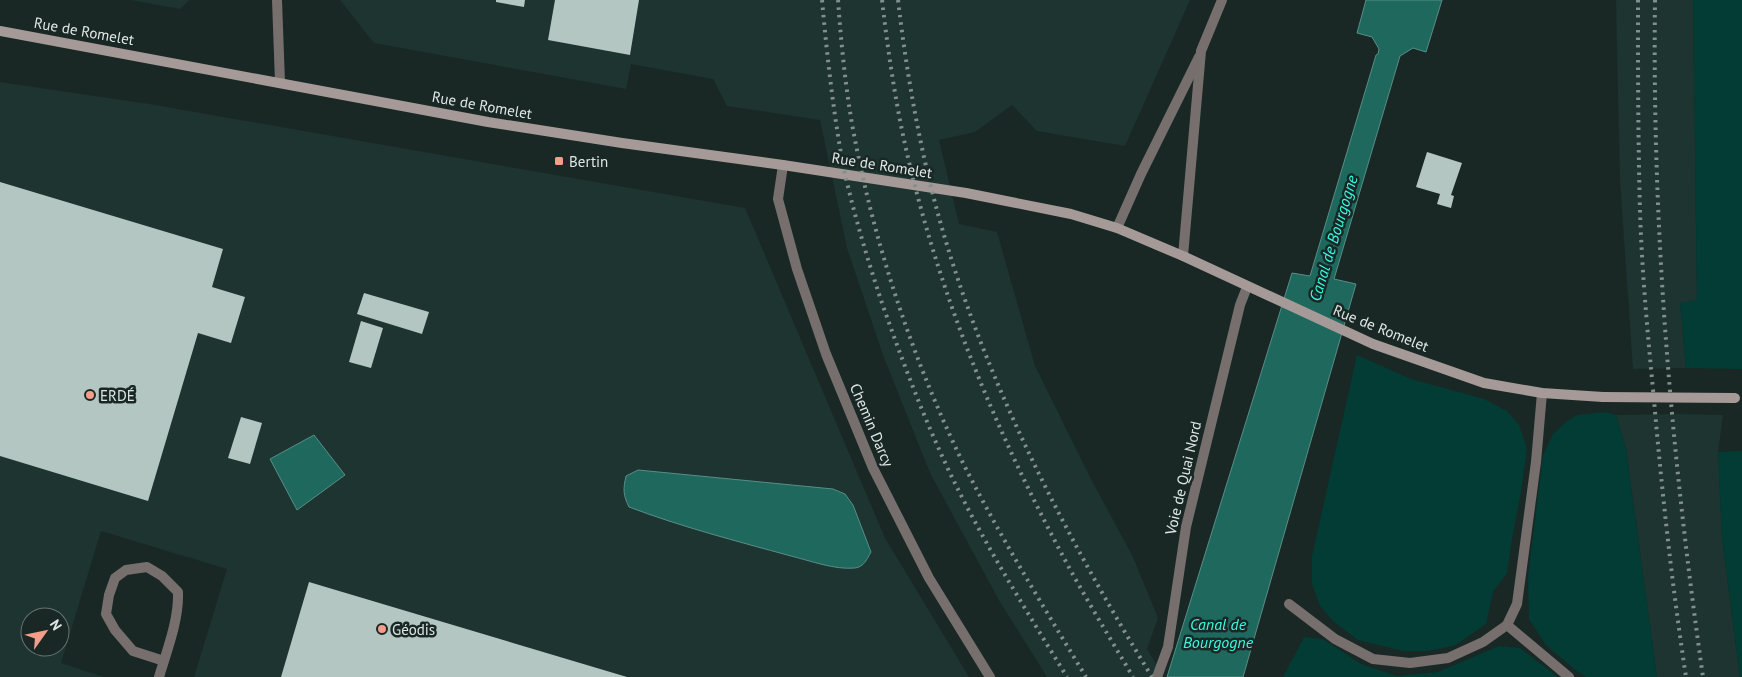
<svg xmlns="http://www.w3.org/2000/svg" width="1742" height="677" font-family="'PT Sans',sans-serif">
<rect width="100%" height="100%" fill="#192825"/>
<g fill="#1d3430" fill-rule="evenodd">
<polygon points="131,0 189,0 180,9"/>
<polygon points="340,0 1190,0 1125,146 1037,131 1012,105 975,132 939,140 959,224 997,232 1035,366 1091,479 1133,557 1158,618 1147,649 1164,677 1047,677 1000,602 930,473 883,355 847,248 820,120 727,106 713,79 631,64 626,89 374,43"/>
<polygon points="1616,0 1693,0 1697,301 1680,303 1686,368 1633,369 1620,180"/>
<path d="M0,82L149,104L745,208L885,538L969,677H194L227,569L101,531L61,663L104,677H0ZM30,617H60V647H30Z"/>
<polygon points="1677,414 1723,415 1718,452 1722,537 1740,677 1657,677 1626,449 1616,415"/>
</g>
<g fill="#023c34">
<polygon points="1693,0 1742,0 1742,369 1686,368 1680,303 1697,300"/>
<polygon points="1357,355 1411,379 1484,399 1507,411 1519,425 1527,448 1521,492 1512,539 1507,573 1493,592 1486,624 1456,645 1429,651 1403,651 1358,640 1333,621 1320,606 1312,584 1312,556"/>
<polygon points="1605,412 1616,415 1626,449 1657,677 1586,677 1574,669 1546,645 1529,619 1528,577 1543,455 1553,434 1566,422 1577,415"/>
<polygon points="1742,451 1742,677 1740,677 1722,537 1718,452"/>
<polygon points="1304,637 1323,639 1361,664 1397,676 1438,672 1499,646 1520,648 1558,677 1283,677"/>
</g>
<g fill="#1f685e" stroke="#588e86">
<polygon points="1366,0 1442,0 1426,52 1413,48 1400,56 1334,279 1356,284 1243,677 1167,677 1292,273 1310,276 1376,55 1378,54 1379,49 1372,37 1357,33"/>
<polygon points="314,435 345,475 297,510 270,459"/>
<path d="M638,470L833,489L845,494L853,505L871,552C867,559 864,567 855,568C835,570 811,561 791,556C736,541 682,527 629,507C623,495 623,489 626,476Z"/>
</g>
<g fill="#b3c6c2">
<polygon points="496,0 525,0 524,7 496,2"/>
<polygon points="555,0 639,0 630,55 548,40"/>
<polygon points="1427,152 1462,163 1451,195 1454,196 1451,208 1437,204 1440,194 1416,187"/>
<polygon points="0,182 223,249 212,287 245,297 231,343 198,333 148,501 0,456"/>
<polygon points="364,293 429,312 422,334 357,314"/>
<polygon points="361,321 383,328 371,368 349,362"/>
<polygon points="241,417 262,423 250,464 228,458"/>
<polygon points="309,582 627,677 281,677"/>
</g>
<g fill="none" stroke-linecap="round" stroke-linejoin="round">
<g stroke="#766f6e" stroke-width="10">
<polyline points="783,165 778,199 797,269 826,354 873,468 929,578 990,677"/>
<polyline points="1289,604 1335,639 1373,659 1410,663 1448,658 1483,642 1507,625 1517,604 1536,462 1542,393"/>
<polyline points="1507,625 1569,677"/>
<polyline points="1157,677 1168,647 1186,527 1240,305 1247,287"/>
</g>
<g stroke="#766f6e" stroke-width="10">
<polyline points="277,0 280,82"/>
<polyline points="1117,228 1141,174 1199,57"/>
<polyline points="1183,256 1201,51 1222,0"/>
<path d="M159,677C167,650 179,620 178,592L162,576L147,567L126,570L115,578L109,595L106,614L115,630L133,651L164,661"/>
</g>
<polyline stroke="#a59a97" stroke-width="10" points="0,31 488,122 622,143 783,165 966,193 1071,214 1117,228 1183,256 1373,344 1484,383 1542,393 1603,397"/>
<g stroke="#838f8c" stroke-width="4" stroke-dasharray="2.5 5" stroke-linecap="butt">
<path d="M822,0C827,55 833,110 843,165C853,211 867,258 882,303C902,360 923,416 949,471C983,542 1026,610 1067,677"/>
<path d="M838,0C841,41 845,83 852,124C873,240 911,355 962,461C999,535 1043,606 1086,677"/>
<path d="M882,0C889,60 898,120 913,178C946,311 1000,439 1065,560C1086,599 1110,638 1133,677"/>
<path d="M898,0C905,60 915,120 929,179C971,354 1058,524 1152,677"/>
<path d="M1638,0C1638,70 1638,141 1640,211C1642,274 1648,337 1654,400C1662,492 1672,585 1686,677"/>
<path d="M1655,0C1652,227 1671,452 1703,677"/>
</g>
<polyline stroke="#a59a97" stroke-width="10" points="1603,397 1735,398"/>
</g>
<g fill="#f49d8b" stroke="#192825" stroke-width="2">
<rect x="554" y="156" width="10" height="10" rx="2.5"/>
<circle cx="90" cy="395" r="5"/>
<circle cx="382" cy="629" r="5"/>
</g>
<g text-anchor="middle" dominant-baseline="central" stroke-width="5" stroke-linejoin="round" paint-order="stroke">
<g font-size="15" fill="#dee7e5" stroke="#192825">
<text transform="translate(84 31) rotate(10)">Rue de Romelet</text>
<text transform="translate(482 105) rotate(10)">Rue de Romelet</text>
<text transform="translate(882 165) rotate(9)">Rue de Romelet</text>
<text transform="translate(1381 328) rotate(22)">Rue de Romelet</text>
<text transform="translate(872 425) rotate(67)">Chemin Darcy</text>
<text transform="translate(1183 478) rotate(-77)">Voie de Quai Nord</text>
</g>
<g font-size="15" fill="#dee7e5" stroke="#192825" text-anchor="start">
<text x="569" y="161">Bertin</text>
<text x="100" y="395">ERDÉ</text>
<text x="392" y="629">Géodis</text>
</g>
<g font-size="16" font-style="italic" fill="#36fce3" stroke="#192825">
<text transform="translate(1333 238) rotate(-73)">Canal de Bourgogne</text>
<text x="1218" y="624">Canal de<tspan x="1218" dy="18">Bourgogne</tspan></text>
</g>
</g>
<g transform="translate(45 632) rotate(57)"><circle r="24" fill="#192825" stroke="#687472"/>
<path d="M0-4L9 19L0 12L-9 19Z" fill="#f49d8b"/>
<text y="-8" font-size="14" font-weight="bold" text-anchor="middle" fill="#dee7e5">N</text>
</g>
</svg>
